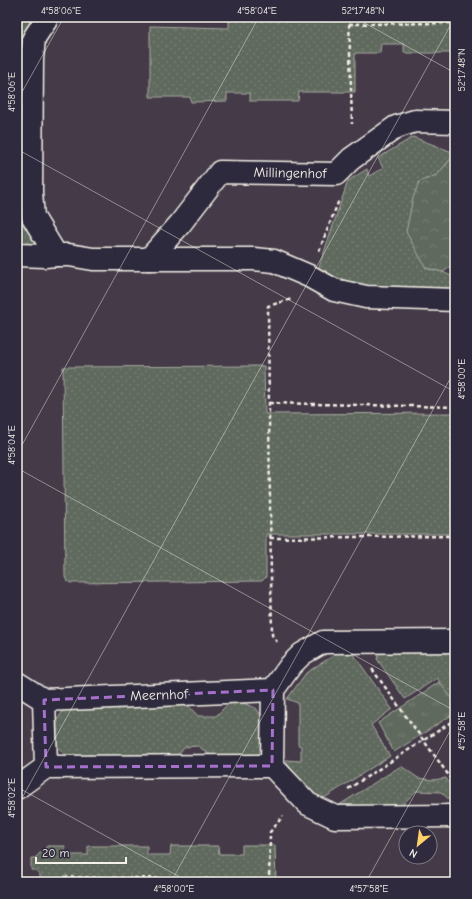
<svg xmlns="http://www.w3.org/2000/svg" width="472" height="899" font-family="'Comic Neue',sans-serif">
<defs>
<pattern id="grass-dots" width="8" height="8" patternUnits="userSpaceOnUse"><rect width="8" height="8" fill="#5f695d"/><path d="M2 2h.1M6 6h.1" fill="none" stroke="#777f74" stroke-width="1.8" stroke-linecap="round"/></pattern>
<pattern id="forest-crowns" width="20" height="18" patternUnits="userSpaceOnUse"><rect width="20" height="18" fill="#5f695d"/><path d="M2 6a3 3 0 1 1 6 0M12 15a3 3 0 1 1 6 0" fill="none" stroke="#777f74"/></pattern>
<pattern id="park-tufts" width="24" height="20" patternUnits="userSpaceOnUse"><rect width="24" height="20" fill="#5f695d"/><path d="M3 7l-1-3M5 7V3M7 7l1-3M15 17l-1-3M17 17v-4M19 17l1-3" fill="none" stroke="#777f74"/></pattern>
<pattern id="garden-furrows" width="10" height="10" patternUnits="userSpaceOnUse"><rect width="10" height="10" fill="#5f695d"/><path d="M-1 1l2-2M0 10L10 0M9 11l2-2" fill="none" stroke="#777f74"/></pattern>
</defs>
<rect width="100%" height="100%" fill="#443a48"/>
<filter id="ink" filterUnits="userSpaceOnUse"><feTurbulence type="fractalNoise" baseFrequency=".025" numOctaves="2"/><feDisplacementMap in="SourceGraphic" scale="8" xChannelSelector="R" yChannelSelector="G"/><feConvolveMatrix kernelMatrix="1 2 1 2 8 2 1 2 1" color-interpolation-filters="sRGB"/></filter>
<g filter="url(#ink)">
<g fill="url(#grass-dots)" stroke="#aaada2">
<polygon points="17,17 37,17 34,31 21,37 17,37"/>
<polygon points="229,17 455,17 455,53 404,53 404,44 381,44 380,53 355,53 355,92 299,92 298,101 250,101 250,93 227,93 227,101 191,102 190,97 150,97 150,26 229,28"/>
<polygon points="413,137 455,153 455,154 437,175 419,182 426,268 443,272 455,278 455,295 371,289 323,273 318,270 348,181 367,169 369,176 383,168 378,158"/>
<polygon points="264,366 265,414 455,413 455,534 266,534 266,577 262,581 71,583 67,581 65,577 63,367"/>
<polygon points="455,651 455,705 437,678 405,699 377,659 379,652"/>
<polygon points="339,652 354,655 392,709 371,725 390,756 321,800 314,798 291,770 286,760 301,761 301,746 298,745 298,703 287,699 306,673"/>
<polygon points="183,700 198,716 216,716 231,701 240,702 256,708 263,718 266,744 260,754 249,761 218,761 198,746 185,747 172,761 73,760 66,756 57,746 57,720 65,708"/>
<polygon points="401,766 418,778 433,780 446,778 455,792 455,805 441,792 416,791 400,807 336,807"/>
<polygon points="242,845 275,845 276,882 40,882 40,875 35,870 31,870 31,858 35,858 47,846 65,846 65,855 88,855 88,846 147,846 147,855 170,855 171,846 218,846 219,854 242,854"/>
</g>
<polygon fill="url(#forest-crowns)" stroke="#aaada2" points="455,154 455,264 443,272 426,268 406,232 413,198 419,182 437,175"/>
<polygon fill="url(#park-tufts)" stroke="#aaada2" points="439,682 455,702 455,713 394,752 378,723"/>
<polygon fill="url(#garden-furrows)" stroke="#aaada2" points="22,213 34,232 35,250 17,251 17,215"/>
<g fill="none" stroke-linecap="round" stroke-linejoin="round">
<g stroke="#f4f1e8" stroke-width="21">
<polyline id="service" points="17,56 32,60"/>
</g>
<g stroke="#f4f1e8" stroke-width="25">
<g id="minor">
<polyline points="46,17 46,20 34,38 32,60 31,192 33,217 56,255"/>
<polyline points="17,255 45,256 56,255 69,255 93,259 254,259 274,261 309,276 334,290 366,297 455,300"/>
<polyline points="149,259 180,224 220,172 336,174 351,159 396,127 415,121 455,122"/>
<polyline points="455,641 323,642 302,654 291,665 273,690 272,766 308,804 335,817 455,816"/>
<polyline points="17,683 44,700 46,767 17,788"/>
<polyline points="44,700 273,690"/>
<polyline points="46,767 272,766"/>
</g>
</g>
<g stroke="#f4f1e8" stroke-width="2.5" stroke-dasharray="4 3" stroke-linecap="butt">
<polyline points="349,17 352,124"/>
<polyline points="349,24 455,23"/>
<polyline points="319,251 339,200"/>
<polyline points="269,403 455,407"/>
<polyline points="270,538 455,536"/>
<path d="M277,642L272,635C270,525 269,416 268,306L292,299"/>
<polyline points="372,669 455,784"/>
<polyline points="348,789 455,720"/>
<polyline points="62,882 62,877 269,880"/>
<polyline points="269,882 270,832 283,816"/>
</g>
<use href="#service" stroke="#2f2a3d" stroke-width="18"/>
<use href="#minor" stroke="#2f2a3d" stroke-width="22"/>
</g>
</g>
<path fill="none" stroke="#a571cd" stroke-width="3" stroke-dasharray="8 5" stroke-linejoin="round" d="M273,690L272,766L46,767L44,700Z"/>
<path fill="none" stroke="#f4f1e8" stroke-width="1" stroke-opacity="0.45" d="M354,17L455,73M17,101L64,17M17,149L455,392M17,454L259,17M17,468L455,711M17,787L189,882M17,807L455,17M171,882L455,370M366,882L455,722"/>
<g text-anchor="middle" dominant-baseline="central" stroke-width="4" stroke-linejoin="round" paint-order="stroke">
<g font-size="14" fill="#f4f1e8" stroke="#2f2a3d">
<text transform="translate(290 173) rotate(1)">Millingenhof</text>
<text transform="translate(159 695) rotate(-2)">Meernhof</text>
</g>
</g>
<rect width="472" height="899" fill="none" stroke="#2f2a3d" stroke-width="44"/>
<g transform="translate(418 845) rotate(209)"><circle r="19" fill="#2f2a3d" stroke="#7e7a81"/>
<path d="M0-3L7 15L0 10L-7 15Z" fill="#ffd166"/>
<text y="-6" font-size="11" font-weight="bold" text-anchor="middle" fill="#f4f1e8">N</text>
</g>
<path d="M36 857v6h90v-6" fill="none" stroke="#f4f1e8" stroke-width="2"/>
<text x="42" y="857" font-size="12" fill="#f4f1e8" stroke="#2f2a3d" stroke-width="3" paint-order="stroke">20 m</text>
<rect x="22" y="22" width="428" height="855" fill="none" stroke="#f4f1e8" stroke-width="1.5"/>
<g font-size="10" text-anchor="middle" fill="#f4f1e8">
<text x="61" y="14">4°58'06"E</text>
<text x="257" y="14">4°58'04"E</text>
<text x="363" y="14">52°17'48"N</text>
<text transform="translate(461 70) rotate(-90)" y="4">52°17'48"N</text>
<text transform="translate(11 92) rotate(-90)" y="4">4°58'06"E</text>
<text transform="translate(461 379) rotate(-90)" y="4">4°58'00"E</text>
<text transform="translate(11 445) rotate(-90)" y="4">4°58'04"E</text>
<text transform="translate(461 731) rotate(-90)" y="4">4°57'58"E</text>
<text transform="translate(11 798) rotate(-90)" y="4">4°58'02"E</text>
<text x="174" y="892">4°58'00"E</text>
<text x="369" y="892">4°57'58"E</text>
</g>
</svg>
